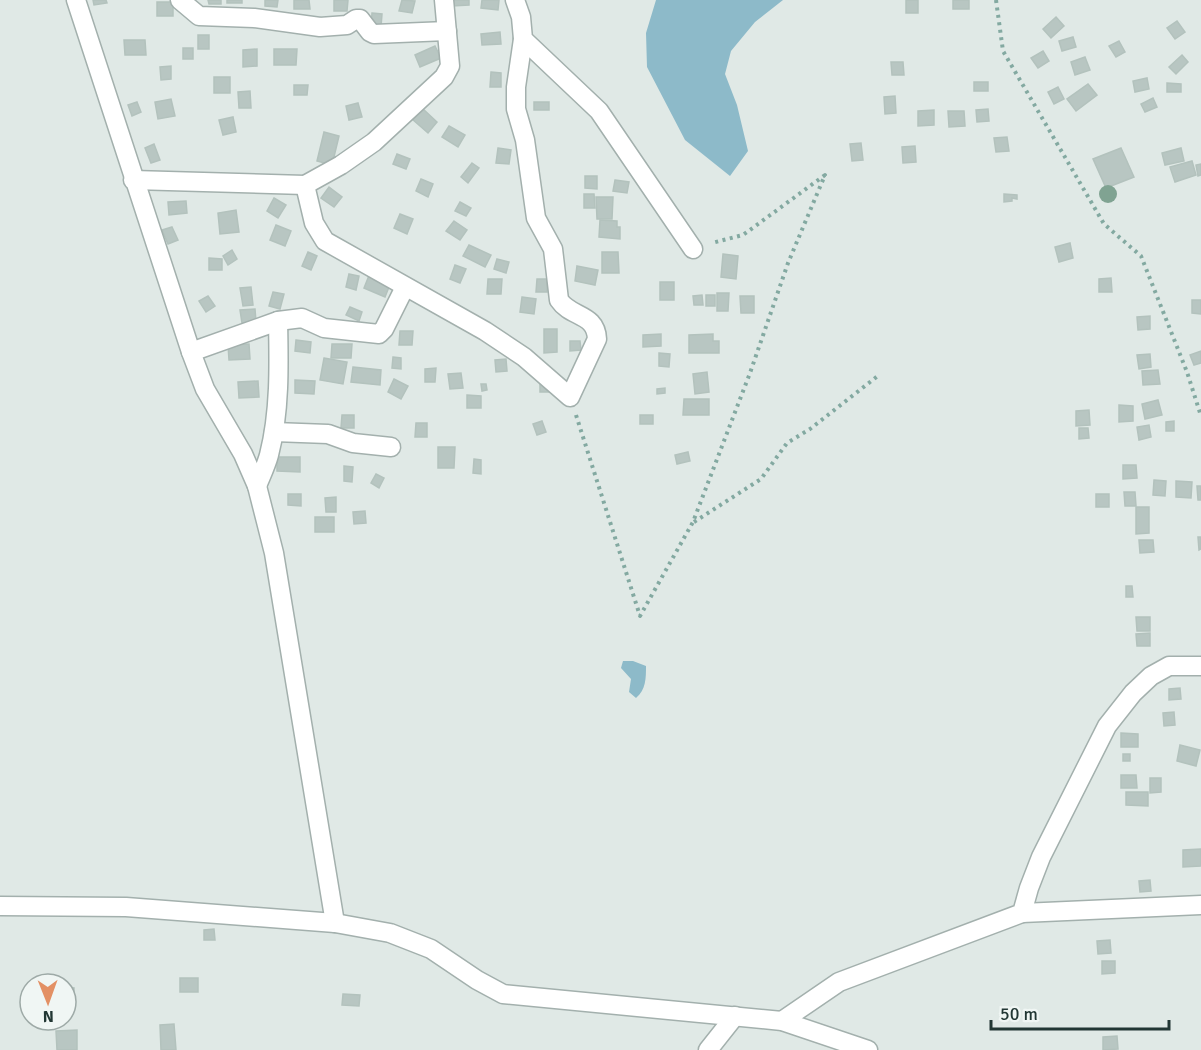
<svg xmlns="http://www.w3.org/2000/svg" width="1201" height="1050" font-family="Signika,sans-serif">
<rect width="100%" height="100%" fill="#e0e9e6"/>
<g fill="#8dbac9">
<polygon points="656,0 783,0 755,22 731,51 725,74 737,105 748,151 730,176 685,140 647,67 646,33"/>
<path d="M623,661H633L646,666C646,678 646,690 636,698L629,692L631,679L621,668Z"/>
</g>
<g fill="#b8c6c2" stroke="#b3c2bd" stroke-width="1.5">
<polygon points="93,0 106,0 107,3 94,5"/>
<polygon points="208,0 221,0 221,4 209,4"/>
<rect x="227" y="0" width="15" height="3"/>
<polygon points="265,0 278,0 277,7 265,6"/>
<polygon points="294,0 309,0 310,9 294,9"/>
<polygon points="334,0 348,0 347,11 334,11"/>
<polygon points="402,0 415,1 412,13 399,11"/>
<polygon points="451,0 469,0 469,5 452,6"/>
<polygon points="482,0 499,0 498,10 481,8"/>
<rect x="906" y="0" width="12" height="13"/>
<rect x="953" y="0" width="16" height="9"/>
<rect x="157" y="2" width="16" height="14"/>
<polygon points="372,13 382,14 381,27 371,26"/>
<polygon points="1056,17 1064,26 1051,38 1043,29"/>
<polygon points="1177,21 1185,32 1175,39 1167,28"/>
<polygon points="500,32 501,44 482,45 481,34"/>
<rect x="198" y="35" width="11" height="14"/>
<polygon points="1073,37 1076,47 1062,51 1059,41"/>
<polygon points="124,40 145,40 146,55 125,55"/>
<polygon points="1119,41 1125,52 1116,57 1109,46"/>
<polygon points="435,46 441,58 420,67 415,55"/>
<rect x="183" y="48" width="10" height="11"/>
<polygon points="257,49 257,66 243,67 243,50"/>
<polygon points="274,49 297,49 296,65 274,65"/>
<polygon points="1043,51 1049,61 1038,68 1031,58"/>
<polygon points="1182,55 1188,62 1176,74 1169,67"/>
<polygon points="1085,57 1090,70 1075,75 1071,62"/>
<polygon points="891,62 903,62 904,75 892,75"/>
<polygon points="171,66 171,79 161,80 160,67"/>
<polygon points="491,72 501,73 501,87 490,87"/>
<rect x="214" y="77" width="16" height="16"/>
<polygon points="1147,78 1149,89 1135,92 1133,81"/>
<rect x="974" y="82" width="14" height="9"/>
<polygon points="1167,83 1181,84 1181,92 1167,92"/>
<polygon points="1088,84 1097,95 1076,111 1067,99"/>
<polygon points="294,85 308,85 307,95 294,95"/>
<polygon points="1058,87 1064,99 1054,104 1048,92"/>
<polygon points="250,91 251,108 239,108 238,92"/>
<polygon points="895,96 896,113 885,114 884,97"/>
<polygon points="1153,98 1157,107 1145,112 1141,104"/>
<polygon points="171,99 175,116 158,119 155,102"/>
<polygon points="137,102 141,112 132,116 128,105"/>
<rect x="534" y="102" width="15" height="8"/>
<polygon points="358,103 362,117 349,120 346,106"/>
<polygon points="422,108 437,122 428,133 412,119"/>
<polygon points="988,109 989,121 977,122 976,110"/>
<polygon points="934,110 934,125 918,126 918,111"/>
<polygon points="948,111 964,111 965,126 949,127"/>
<polygon points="233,117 236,132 223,135 219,120"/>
<polygon points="449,126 465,135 458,147 442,137"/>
<polygon points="324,132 339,136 332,165 317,161"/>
<polygon points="1007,137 1009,151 996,152 994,138"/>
<polygon points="861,143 863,160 852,161 850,144"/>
<polygon points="154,144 160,160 151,163 145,148"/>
<polygon points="915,146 916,162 903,163 902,147"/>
<polygon points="498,148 511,150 509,164 496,163"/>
<polygon points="1121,148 1134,177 1106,188 1093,159"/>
<polygon points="1181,148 1184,161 1165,165 1162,153"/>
<polygon points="397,154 410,159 406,169 393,164"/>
<polygon points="1192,161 1196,175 1175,182 1170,167"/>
<polygon points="472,163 479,168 468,183 461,177"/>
<polygon points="1201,164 1201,175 1198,176 1196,165"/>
<polygon points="585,176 597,176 597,189 585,188"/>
<polygon points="421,179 433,184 428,197 416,191"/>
<polygon points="615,180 629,182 627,193 613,191"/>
<polygon points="329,187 342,197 334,207 321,198"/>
<polygon points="584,194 594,194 595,208 584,208"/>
<polygon points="1004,194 1017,195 1017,199 1012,198 1012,201 1004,202"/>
<polygon points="596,197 613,197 612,219 597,219"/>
<polygon points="274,198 286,205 278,218 267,211"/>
<polygon points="186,201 187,213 169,215 168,202"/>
<polygon points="460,202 471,208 466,216 455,211"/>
<polygon points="236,210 239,232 220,234 218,213"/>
<polygon points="400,214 413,219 407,234 394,228"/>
<polygon points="600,220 617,221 617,227 620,227 620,239 599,237"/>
<polygon points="454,221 467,230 460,240 446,231"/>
<polygon points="276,225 291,231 285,246 270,240"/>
<polygon points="172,227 178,240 168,244 162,230"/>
<polygon points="1070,243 1073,258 1059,262 1055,247"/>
<polygon points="469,245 491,255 485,267 463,256"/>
<polygon points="232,250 237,259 228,265 223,256"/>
<polygon points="308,252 317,256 311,270 302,266"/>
<polygon points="602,252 618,252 619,273 602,273"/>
<polygon points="723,254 738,256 736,279 721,277"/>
<polygon points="209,258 222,259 222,270 209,270"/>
<polygon points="497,259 509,262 506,273 494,269"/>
<polygon points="455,265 466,269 460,283 450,279"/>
<polygon points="577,266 598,270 595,285 575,281"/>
<polygon points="370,273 391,282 385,297 364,288"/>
<polygon points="349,274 359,276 356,290 346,287"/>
<polygon points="1111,278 1112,292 1099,292 1099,279"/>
<polygon points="488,279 502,279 501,294 487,294"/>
<polygon points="537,279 547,279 547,292 536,292"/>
<rect x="660" y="282" width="14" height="18"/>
<polygon points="251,287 253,305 243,306 240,288"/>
<polygon points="273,292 284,294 280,309 269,306"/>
<polygon points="717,293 729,293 728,311 717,311"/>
<polygon points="702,295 703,305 694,305 693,296"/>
<rect x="706" y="295" width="9" height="11"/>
<polygon points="208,296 215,306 206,312 199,301"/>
<polygon points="740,296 754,296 754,313 741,313"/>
<polygon points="522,297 536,299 534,314 520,312"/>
<polygon points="1192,300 1201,300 1201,314 1192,313"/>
<polygon points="350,307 362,312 359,321 346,315"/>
<polygon points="255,309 256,322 242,323 240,310"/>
<polygon points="1150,316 1150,329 1138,330 1137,317"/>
<polygon points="544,329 557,329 557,352 544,353"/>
<polygon points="400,331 413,331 412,345 399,345"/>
<polygon points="661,334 661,346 643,347 643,335"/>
<polygon points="713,334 713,341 719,341 719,353 689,353 689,335"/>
<polygon points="296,340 311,342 310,353 295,351"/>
<polygon points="570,341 580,341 581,350 570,351"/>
<polygon points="249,344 250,359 229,360 228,345"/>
<polygon points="332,344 352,344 351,358 331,358"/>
<polygon points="1201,351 1201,363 1194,365 1190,355"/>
<polygon points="659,353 670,354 669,367 659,366"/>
<polygon points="1150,354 1151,367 1139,369 1137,355"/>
<polygon points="393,357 401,358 401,369 392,368"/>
<polygon points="324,358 347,362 343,384 320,380"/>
<polygon points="506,359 507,371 496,372 495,360"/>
<polygon points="353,367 381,370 380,385 351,382"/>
<polygon points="436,368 435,382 425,382 425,369"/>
<polygon points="1158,370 1160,384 1143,385 1142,371"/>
<polygon points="707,372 709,392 695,394 693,374"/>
<polygon points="461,373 463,388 450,389 448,374"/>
<polygon points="394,379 408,386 401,399 388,392"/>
<polygon points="295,380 315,381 314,394 295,393"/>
<polygon points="258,381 259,397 239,398 238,382"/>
<polygon points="481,384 486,384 487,390 482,391"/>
<rect x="540" y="384" width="9" height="8"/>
<polygon points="665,388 665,393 657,394 657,389"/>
<polygon points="467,395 481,396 481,408 467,408"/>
<polygon points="684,399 709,399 709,415 683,415"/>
<polygon points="1158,400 1162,415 1145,419 1142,404"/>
<polygon points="1119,405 1133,406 1133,421 1119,422"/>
<polygon points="1089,410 1090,425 1076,426 1076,411"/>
<polygon points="342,415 354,415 354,428 341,428"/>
<rect x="640" y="415" width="13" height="9"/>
<polygon points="542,421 546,432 537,435 533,424"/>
<polygon points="1174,421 1174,431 1166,431 1166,422"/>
<polygon points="416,423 427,423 427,437 415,437"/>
<polygon points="1149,425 1151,437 1139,440 1137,427"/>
<polygon points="1079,428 1088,428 1089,438 1079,439"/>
<polygon points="438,447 455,447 454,468 438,468"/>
<polygon points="688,452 690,461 677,464 675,455"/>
<polygon points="277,457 300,457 300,472 277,471"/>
<polygon points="474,459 481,460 481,474 473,473"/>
<polygon points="1123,465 1136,465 1137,478 1123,479"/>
<polygon points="344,466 353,467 352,482 344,481"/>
<polygon points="376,474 384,478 379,488 371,483"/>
<polygon points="1154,480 1166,481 1165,496 1153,495"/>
<polygon points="1176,481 1192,482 1191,498 1176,497"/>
<polygon points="1197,486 1201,486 1201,500 1198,500"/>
<polygon points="1124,492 1135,492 1136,506 1125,506"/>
<polygon points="288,494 301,494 301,506 288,505"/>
<rect x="1096" y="494" width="13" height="13"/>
<polygon points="336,497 336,512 326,512 325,498"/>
<polygon points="1136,507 1149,507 1149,533 1136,534"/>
<polygon points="365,511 366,523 354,524 353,512"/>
<rect x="315" y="517" width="19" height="15"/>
<polygon points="1198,537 1201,537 1201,549 1199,550"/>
<polygon points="1139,540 1153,540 1154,552 1140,553"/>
<polygon points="1126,586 1132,586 1133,597 1126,597"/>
<polygon points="1136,617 1150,617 1150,631 1137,631"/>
<polygon points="1150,633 1150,646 1137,646 1136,634"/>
<polygon points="1180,688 1181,699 1169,700 1169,689"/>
<polygon points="1174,712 1175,725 1164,726 1163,713"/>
<polygon points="1121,733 1138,734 1138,747 1121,747"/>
<polygon points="1180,745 1200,750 1196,766 1177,761"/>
<rect x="1123" y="754" width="7" height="7"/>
<polygon points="1121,775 1136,775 1137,788 1121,788"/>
<polygon points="1150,778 1161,778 1161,792 1150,793"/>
<polygon points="1126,792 1148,792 1148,806 1126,805"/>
<polygon points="1201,849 1201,866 1183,867 1183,850"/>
<polygon points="1150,880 1151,891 1140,892 1139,881"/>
<polygon points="214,929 215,940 204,940 204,930"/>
<polygon points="1110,940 1111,953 1098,954 1097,941"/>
<polygon points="1102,961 1115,961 1115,973 1102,974"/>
<rect x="180" y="978" width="18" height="14"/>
<polygon points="66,987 74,988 73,1013 66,1013"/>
<polygon points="343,994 360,995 359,1006 342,1005"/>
<polygon points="174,1024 176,1050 161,1050 160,1025"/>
<polygon points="77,1030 77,1050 57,1050 56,1031"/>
<polygon points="1117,1036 1118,1049 1103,1050 1103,1037"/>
</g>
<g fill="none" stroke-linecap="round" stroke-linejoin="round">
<g stroke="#a3b0ad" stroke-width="21">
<g id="street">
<polyline points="76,0 191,352 205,389 243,454 257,486 274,553 335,923"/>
<polyline points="180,0 199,16 254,18 320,27 347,25 356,19 360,19 370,32 374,34 447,31"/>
<polyline points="515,0 521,17 523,39 599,111 693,249"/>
<polyline points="133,180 305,185 341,165 374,142 444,77 450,66 444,0"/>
<path d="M305,185L314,223L325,241L485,331L524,357L570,397L597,339C596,313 571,318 559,300L553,249L536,218L525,140L516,109V87L523,39"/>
<polyline points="191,352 278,321 302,318 324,328 379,334 384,329 405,287"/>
<polyline points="274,432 328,434 353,443 391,447"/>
<path d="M257,486C261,476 266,466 269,455C280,412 279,365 278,321"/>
<polyline points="0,906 126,907 335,923 390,933 431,949 477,980 503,994 782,1021 868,1050"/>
<polyline points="1022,913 1201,905"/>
<polyline points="782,1021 839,982 1022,913 1029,888 1041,857 1107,726 1133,693 1151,676 1169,666 1201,666"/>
<polyline points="708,1050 735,1016"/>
</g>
</g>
<g stroke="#83a9a1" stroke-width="4" stroke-dasharray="3 4.5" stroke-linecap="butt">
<polyline points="996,0 1003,51 1104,224 1141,256 1187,372 1201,416"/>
<polyline points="576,415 640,616 693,522 750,373 788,263 825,175 743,235 712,243"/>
<polyline points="694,522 761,479 787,443 810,429 879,375"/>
</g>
<use href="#street" stroke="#fff" stroke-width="18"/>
</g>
<circle fill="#80a392" cx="1108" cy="194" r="9"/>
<g transform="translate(48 1002) rotate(179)"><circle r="28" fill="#f0f6f4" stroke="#9eaaa7" stroke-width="1.5"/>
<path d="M0-4.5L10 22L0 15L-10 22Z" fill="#e39064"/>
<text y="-9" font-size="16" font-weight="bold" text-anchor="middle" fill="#223734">N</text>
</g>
<path d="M991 1020v9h178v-9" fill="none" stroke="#223734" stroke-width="3"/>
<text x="1000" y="1020" font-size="18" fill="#223734" stroke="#f0f6f4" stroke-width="4.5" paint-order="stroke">50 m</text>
</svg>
